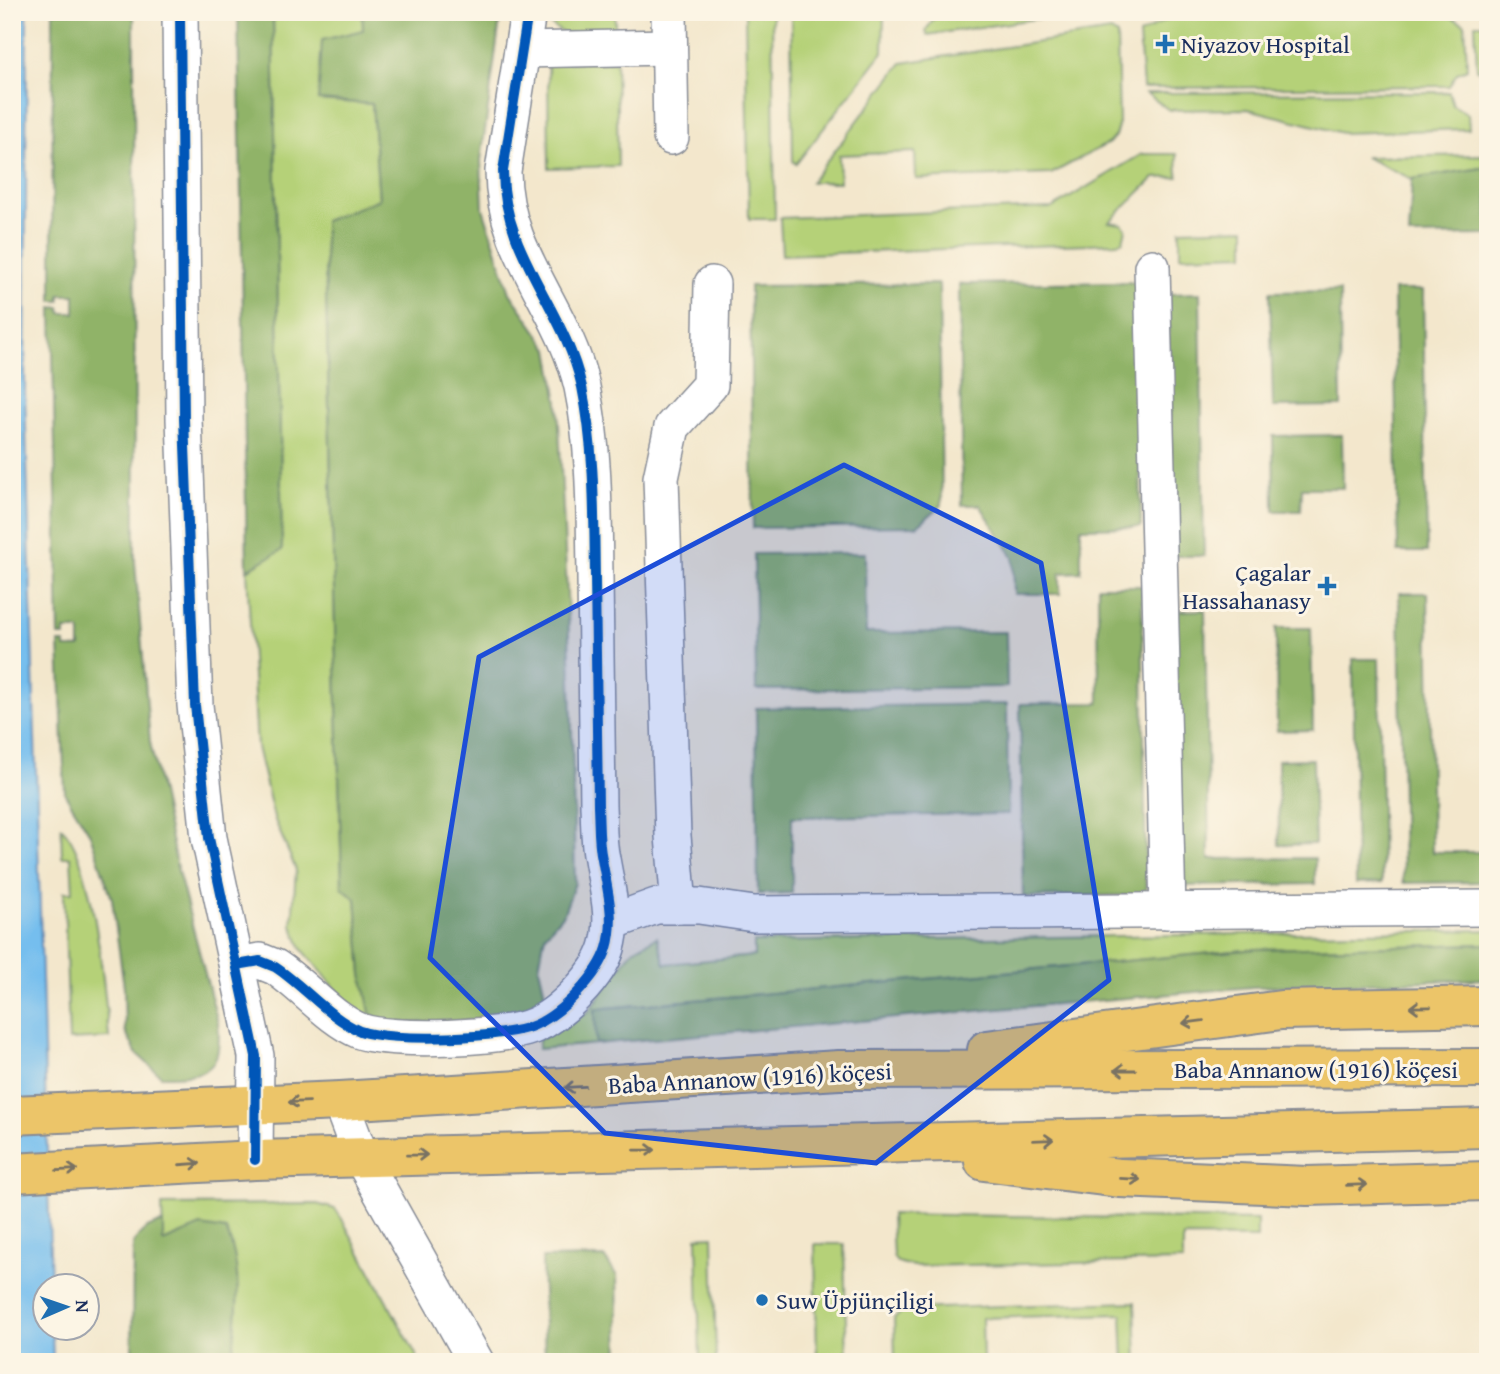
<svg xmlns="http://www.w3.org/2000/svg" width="1500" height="1374" font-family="'Gentium Book Plus',serif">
<rect width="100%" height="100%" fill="#fcf5e5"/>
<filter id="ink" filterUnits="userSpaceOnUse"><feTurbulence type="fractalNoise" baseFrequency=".0143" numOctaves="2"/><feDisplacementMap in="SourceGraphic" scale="14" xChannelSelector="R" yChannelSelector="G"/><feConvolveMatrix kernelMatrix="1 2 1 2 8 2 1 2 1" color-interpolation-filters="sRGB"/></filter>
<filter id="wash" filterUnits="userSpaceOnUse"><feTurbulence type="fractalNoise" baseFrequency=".00686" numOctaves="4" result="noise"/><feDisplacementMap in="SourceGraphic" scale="28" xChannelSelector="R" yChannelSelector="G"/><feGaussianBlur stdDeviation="1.57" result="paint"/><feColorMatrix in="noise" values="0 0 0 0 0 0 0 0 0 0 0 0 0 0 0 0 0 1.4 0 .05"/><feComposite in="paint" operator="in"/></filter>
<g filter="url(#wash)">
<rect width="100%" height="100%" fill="#f3e7cc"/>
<g fill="#b5d178" stroke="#68806b" stroke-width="2">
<polygon points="273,12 362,12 364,30 318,100 372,104 379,200 324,221 342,887 356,899 362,974 384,1024 357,1014 302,949 292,925 296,870 274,818 257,747 247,570 282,549"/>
<polygon points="545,12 615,12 615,35 563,33 547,22"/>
<polygon points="745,12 772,12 775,219 749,219"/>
<polygon points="791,12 884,12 883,52 796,164 793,161"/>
<polygon points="939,12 1082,12 927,35 926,30"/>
<polygon points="1180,12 1441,12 1465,24 1467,69 1457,73 1449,86 1143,88 1139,35"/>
<polygon points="1475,24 1488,24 1488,75 1477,69"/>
<polygon points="1111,31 1117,35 1119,123 1115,136 1109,143 1051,174 916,179 915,152 839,155 840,182 811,182 902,63"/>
<polygon points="616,61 618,166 549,168 548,63"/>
<polygon points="1449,92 1453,105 1468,114 1469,129 1342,133 1248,109 1169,110 1146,93"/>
<polygon points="1142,154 1177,154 1178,177 1154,178 1109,222 1122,224 1126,229 1123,241 1117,243 782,255 780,218 1052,208"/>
<polygon points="1488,155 1488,167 1412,179 1365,157"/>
<polygon points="1245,228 1245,254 1180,256 1180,230"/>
<path d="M61,827C94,854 105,995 109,1038L69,1040L64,892H73L71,857H62Z"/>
<polygon points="1488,930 1488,944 1257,949 596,1009 596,1044 538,1049 539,1040 588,1012 633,950 657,937 665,964 754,956 754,942"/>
<polygon points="317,1204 335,1209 342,1219 420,1362 232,1362 237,1304 201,1226 163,1242 162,1205"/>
<polygon points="891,1214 1257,1220 1257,1238 1183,1237 1183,1261 913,1266 897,1262 893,1257"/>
<polygon points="713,1236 716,1362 700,1362 697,1237"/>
<polygon points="815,1244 844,1244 847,1362 817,1362"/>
<polygon points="1135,1302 1137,1362 1124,1362 1122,1314 982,1318 983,1362 895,1362 894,1318 907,1309"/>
</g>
<g fill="#90b368" stroke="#567163" stroke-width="2">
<path d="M53,12H134L135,562L150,742L177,867L218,1023C223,1073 206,1076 161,1076L136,1053L125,1030L124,987L112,899L90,834L65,794L59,643H65V648H80V630H65V636H59L52,308L60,307L61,313H75V295H60V301H52Z"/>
<polygon points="238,12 273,12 282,550 247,570"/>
<polygon points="362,12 501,12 481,160 483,208 510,293 549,349 558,402 571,677 575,883 564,913 545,935 539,967 546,998 534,1011 492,1020 384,1024 370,1013 362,974 356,899 342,887 324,221 379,199 372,104 318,100 322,40 363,30"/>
<polygon points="1488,167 1488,235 1409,236 1412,179"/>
<polygon points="1138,282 1141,527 1081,528 1081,572 1060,573 1060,594 1014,594 1013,557 980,505 962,505 959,284"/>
<polygon points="939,284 942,505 917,526 753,528 750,286"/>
<polygon points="1394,290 1423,290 1427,552 1398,552"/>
<polygon points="1340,291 1341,406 1273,407 1270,292"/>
<polygon points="1200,293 1204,556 1172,556 1168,294"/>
<polygon points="1342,435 1343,488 1302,488 1301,511 1274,511 1273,436"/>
<polygon points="865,553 866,633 1006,632 1007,687 756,690 754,554"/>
<polygon points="1098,586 1142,586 1146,895 1023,897 1020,704 1099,703"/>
<polygon points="1399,593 1428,593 1432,852 1488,852 1488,882 1403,883"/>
<polygon points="1205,610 1209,859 1315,858 1315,884 1177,886 1173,611"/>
<polygon points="1276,628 1311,628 1313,730 1277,731"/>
<polygon points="1353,659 1379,659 1382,883 1356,884"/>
<polygon points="1007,704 1008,814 792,817 792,893 758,894 756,708"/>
<polygon points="1313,759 1315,844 1279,845 1278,760"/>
<polygon points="1488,944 1488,979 1253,987 596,1044 595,1009 1257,949"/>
<path d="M163,1223V1242L201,1226L226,1230C245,1271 236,1318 232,1362H132L133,1245C140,1231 147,1226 163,1223Z"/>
<polygon points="604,1257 617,1276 619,1362 545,1362 542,1258"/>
</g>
<polygon fill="#75beee" stroke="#4876a6" stroke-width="2" points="12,12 27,12 25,393 51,1286 46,1286 46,1328 52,1329 53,1362 12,1362"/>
</g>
<g filter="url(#ink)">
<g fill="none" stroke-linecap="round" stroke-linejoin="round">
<g stroke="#878b95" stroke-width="38">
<g id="minor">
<polyline points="180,12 184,419 195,705 209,838 256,1056 255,1160"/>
<polyline points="669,12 671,137"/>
<polyline points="522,50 669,47"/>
<polyline points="1152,267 1168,911"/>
<polyline points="679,906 673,836 661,478 672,427 710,385 712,284"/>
<polyline points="612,922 656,906 699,906 754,914 1488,908"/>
<path d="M237,965L260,961L275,967C303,985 329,1018 360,1031C390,1042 506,1039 535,1025C561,1014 599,975 607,948C616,918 607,889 602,859C598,842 599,823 598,806C597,729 596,653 595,577C594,514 595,450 582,387C564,307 503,254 503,171L528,12"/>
<polyline points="340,1101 361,1157 476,1362"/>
</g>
</g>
<g stroke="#878b95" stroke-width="42">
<g id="major">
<polyline points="987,1050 1281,1010 1488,1006"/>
<polyline points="12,1115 340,1101 839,1070 1488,1068"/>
<polyline points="984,1161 1120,1178 1307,1186 1488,1181"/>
<polyline points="12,1173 255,1160 1488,1128"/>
</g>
</g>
<use href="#minor" stroke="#fff" stroke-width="35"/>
<use href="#major" stroke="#ecc569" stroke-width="38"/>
<g stroke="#fcf5e5" stroke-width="15">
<g id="cycleway">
<polyline points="180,12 184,419 195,705 209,838 256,1056 255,1160"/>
<path d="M237,965L260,961L275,967C303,985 329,1018 360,1031C390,1042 506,1039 535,1025C561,1014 599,975 607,948C616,918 607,889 602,859C598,842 599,823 598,806C597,729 596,653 595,577C594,514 595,450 582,387C564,307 503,254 503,171L528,12"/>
</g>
</g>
<use href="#cycleway" stroke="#0057b8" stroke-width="10"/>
</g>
<defs><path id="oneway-shaft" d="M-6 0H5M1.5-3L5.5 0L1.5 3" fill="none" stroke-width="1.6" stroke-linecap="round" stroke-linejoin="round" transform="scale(1.75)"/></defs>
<g stroke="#797263">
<use href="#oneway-shaft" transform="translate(1420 1007) rotate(179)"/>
<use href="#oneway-shaft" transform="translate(1193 1022) rotate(172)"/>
<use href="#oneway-shaft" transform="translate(1125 1070) rotate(180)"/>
<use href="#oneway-shaft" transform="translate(575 1087) rotate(177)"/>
<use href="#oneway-shaft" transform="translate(299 1102) rotate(178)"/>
<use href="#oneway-shaft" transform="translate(1043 1140) rotate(-2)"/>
<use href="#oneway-shaft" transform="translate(645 1150) rotate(-1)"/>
<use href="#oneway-shaft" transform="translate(417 1155) rotate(-1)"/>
<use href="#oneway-shaft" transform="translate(190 1164) rotate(-4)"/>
<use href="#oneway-shaft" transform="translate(67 1170) rotate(-3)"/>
<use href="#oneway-shaft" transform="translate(1130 1179) rotate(3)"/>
<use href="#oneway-shaft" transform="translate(1357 1185) rotate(-2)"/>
</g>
</g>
<path fill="#1d4ed8" fill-opacity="0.2" stroke="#1d4ed8" stroke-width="5" stroke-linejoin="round" d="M844,465L1041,563L1109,980L876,1163L605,1133L430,958L479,657Z"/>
<g fill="#1f6fb2" stroke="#fcf5e5" stroke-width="2.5">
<path d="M1161.5 33.5h7v7h7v7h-7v7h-7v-7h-7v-7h7z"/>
<path d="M1323.5 575.5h7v7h7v7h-7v7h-7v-7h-7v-7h7z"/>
<circle cx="762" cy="1300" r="7"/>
</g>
<g text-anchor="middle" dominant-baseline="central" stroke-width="6" stroke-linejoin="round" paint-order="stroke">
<g font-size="24" fill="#1b2f5e" stroke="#fcf5e5" text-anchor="start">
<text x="1181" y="44">Niyazov Hospital</text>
<text x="1311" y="572" text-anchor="end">Çagalar<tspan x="1311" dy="28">Hassahanasy</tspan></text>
<text x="776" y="1300">Suw Üpjünçiligi</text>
</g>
<g font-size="24" fill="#1b2f5e" stroke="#fcf5e5">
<text x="1316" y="1069">Baba Annanow (1916) köçesi</text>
<text transform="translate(750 1078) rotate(-3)">Baba Annanow (1916) köçesi</text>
</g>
</g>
<rect width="1500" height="1374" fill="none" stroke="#fcf5e5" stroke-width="42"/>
<g transform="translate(66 1307) rotate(88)"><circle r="33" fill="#fcf5e5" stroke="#a2a6af" stroke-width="2"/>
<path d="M0-5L12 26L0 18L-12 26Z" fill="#1f6fb2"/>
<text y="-10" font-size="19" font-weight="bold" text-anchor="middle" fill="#1b2f5e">N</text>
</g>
</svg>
